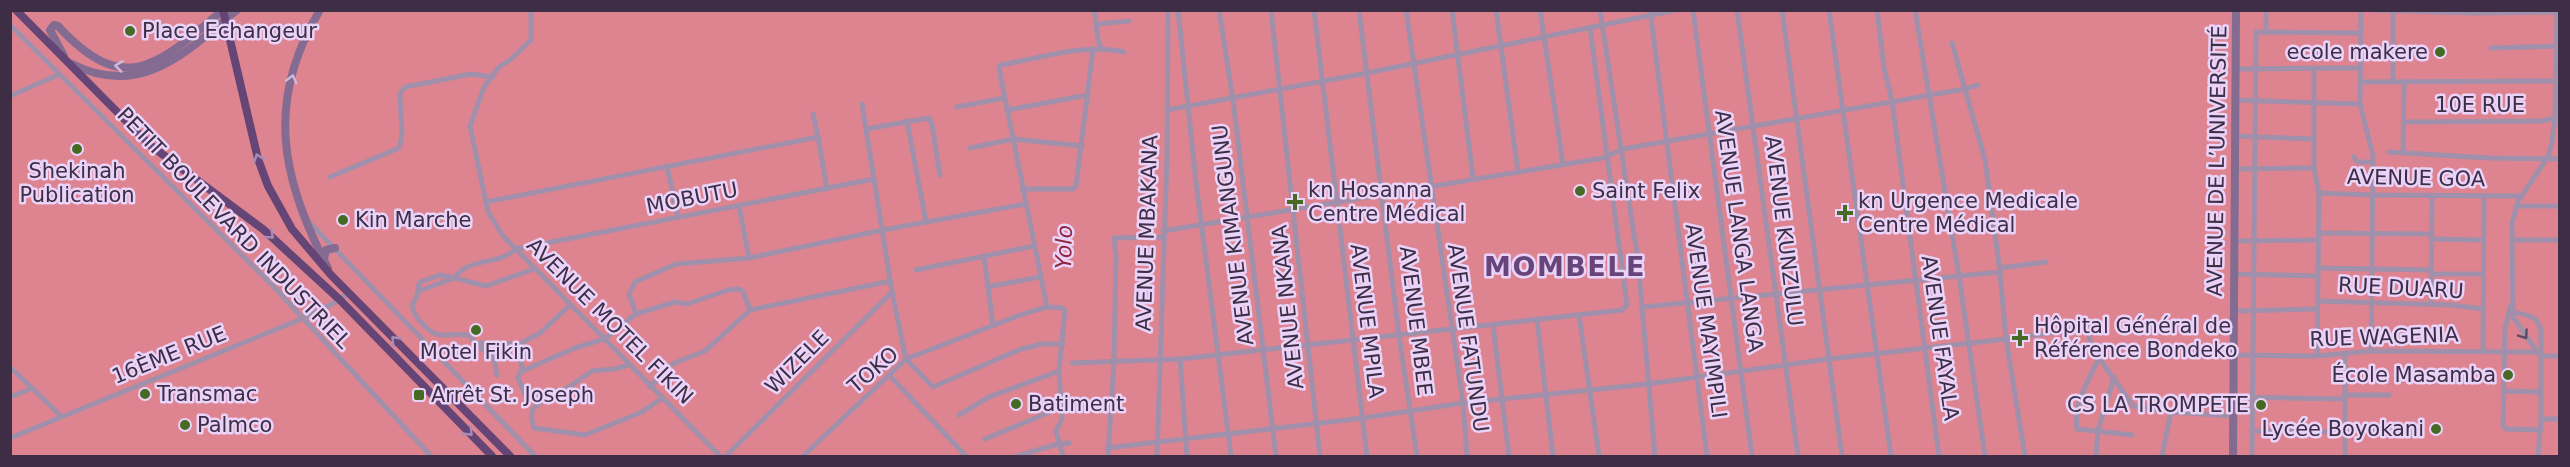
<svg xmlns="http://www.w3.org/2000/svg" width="2570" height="467" font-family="'DejaVu Sans',sans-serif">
<rect width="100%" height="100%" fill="#ead3f9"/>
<polygon fill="#de8490" points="10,11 2559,11 2559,456 11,456"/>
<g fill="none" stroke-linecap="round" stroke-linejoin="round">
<g stroke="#a090ab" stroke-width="5">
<polyline points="531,10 531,40 510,60 499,67 484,87 470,126 488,212 503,236 720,456"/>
<path d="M1094,10C1097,22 1096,39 1101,48"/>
<polyline points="1178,10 1196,182 1231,456"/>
<polyline points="1219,10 1233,100 1276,456"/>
<polyline points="1271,10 1320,456"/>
<polyline points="1314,10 1367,456"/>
<polyline points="1359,10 1399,336 1417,456"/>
<polyline points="1406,10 1463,403 1467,456"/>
<polyline points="1452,10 1473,178"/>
<polyline points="1496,10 1518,172"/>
<polyline points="1540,10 1563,164"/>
<polyline points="1600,10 1638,261 1655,456"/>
<polyline points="1650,10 1707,456"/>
<polyline points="1693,10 1752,456"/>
<polyline points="1737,10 1798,456"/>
<polyline points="1782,10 1842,456"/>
<polyline points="1829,10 1891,456"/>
<polyline points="1877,10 1884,68 1892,101 1939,456"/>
<polyline points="1915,10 1959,276 1985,456"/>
<polyline points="2266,10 2266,32"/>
<polyline points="2361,10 2360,104 2373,156 2371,351"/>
<polyline points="2373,10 2474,13 2560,12"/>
<polyline points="2393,11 2393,82"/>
<polyline points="1098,24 1129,21"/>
<polyline points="10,25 273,286 431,456"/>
<polyline points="1952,43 1985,160 2000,272 2006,339 2025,456"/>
<polyline points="2491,48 2558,46"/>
<polyline points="2314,68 2314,168 2319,193 2372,195 2522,196"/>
<polyline points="2235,69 2361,68"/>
<polyline points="2360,82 2559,81"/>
<polyline points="10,96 60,74"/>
<polyline points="2235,100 2360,104"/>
<polyline points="862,104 892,292 906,359 933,387 1021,349 1042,344 1063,344"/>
<polyline points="957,107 1004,98"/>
<polyline points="1007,110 1088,95"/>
<polyline points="1167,110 1367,73 1676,10"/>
<polyline points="813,114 818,137"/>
<polyline points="907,121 926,222"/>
<polyline points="2404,122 2542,121 2560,117"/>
<polyline points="866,129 929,118 932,125 940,175"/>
<polyline points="2235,136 2313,139"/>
<polyline points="970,148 1013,139 1082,146"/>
<polyline points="2389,152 2489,158 2560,159"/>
<polyline points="2403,153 2404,83"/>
<polyline points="2354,157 2357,162 2372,162"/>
<polyline points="667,166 678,217"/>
<polyline points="2235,169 2314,168"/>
<polyline points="330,177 399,148 402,135 400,93 405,87 471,74 493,77"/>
<polyline points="1022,189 1073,189 1076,186 1093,49"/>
<polyline points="486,202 818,137 827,189"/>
<polyline points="739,206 749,258"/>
<polyline points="2516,206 2560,206"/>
<polyline points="308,221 535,456"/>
<polyline points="1163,231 1603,158 1623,149 1965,89 1978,85"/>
<polyline points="2318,233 2431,234"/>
<polyline points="2431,239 2483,240"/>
<polyline points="2512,240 2560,240"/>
<polyline points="2234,241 2318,240"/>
<polyline points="984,256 993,326"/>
<polyline points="2000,268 2046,262"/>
<polyline points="2317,268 2431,270"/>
<polyline points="916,270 1034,246"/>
<polyline points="2234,274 2317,276"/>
<polyline points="2431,274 2482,274"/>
<polyline points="987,287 1040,277"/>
<polyline points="419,291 454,278 486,286 534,269"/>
<polyline points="2317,301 2451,305 2483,309"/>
<polyline points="2431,304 2432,196"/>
<polyline points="2511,305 2505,328 2503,426 2506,429 2541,430"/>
<path d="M1047,307L999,68L1001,65C1040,58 1085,43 1124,52"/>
<polyline points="1643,307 2000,272"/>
<polyline points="750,310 891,281"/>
<polyline points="2233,311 2317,309"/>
<path d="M2513,312C2526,315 2538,315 2541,331V419L2538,456"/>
<polyline points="636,314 629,294 635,282 676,264 749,258 883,230 1025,204"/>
<polyline points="1579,315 1599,456"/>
<polyline points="1537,319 1553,456"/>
<polyline points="1493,325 1509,456"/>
<polyline points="476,343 515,344 523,370"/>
<polyline points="2483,351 2484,197"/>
<polyline points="2234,355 2317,356 2371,351 2536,352"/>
<path d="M496,356C485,353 475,344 469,335C445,332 438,343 420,321C415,315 413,312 412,304C420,296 416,290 420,282L440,275L454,278C469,257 497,266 516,249L874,179"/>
<polyline points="2317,356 2319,193"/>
<polyline points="2540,356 2513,317 2512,223 2518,201 2548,157 2552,142 2555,117 2557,10"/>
<polyline points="2540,356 2560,356"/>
<path d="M2099,358C2089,379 2073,405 2077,429L2132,435"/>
<polyline points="1180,359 1187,456"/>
<polyline points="1072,363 1180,359 1622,310 1627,305 1590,28"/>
<path d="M628,365L615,369L592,371L566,389L547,393C540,410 526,402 534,428L585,435L642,412L662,398"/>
<polyline points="10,367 61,416"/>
<polyline points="497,375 494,358 496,356 540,333 570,305"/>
<polyline points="889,375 966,456"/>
<polyline points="2504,391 2541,392"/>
<polyline points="547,393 524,393 518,378 520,372 575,348 604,339 636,314 675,302 687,304 728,290 739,289 743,292 750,310 705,351 672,364 650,387"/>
<polyline points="2344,395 2389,395"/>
<polyline points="10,397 33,388"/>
<polyline points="2233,397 2344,399"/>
<polyline points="959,415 989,397 1059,371"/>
<polyline points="2541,419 2560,419"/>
<polyline points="2344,429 2394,430"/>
<polyline points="2252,431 2344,432"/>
<polyline points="10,438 304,318 340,300 348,292"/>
<polyline points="985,439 1062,407"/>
<polyline points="1107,448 1363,418 1463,403 1648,384 1828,359 2006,339 2087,328 2092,348 2133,406 2171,412 2233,416"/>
<polyline points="726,456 892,292"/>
<polyline points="803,456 906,359 1023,314 1047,307 1062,308 1065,310 1059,371 1062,419 1056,431 1063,456"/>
<polyline points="1017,456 1058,444 1069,443"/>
<polyline points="1108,456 1114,361 1116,256 1114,238 1163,237"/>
<polyline points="1157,456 1167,158 1168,10"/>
<polyline points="2096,456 2098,430 2114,377"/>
<polyline points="2162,456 2171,412"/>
<polyline points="2252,456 2256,32 2361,33"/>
<polyline points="2345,456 2345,354"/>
</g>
<g stroke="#836b91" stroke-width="8">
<path d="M320,10C265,101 281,179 328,268"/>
<path d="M64,56L50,30L54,25L58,26C126,100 160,63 223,10"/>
<path d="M72,64C141,99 186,52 237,10"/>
<polyline points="324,259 326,250 335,248"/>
<polyline points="2233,456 2236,10"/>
</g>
<g stroke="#644576" stroke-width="8">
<polyline points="16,10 150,145 264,230 340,300 492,456"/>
<polyline points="223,10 258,159 268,186 292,229 331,275 510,456"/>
</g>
</g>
<defs><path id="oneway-chevron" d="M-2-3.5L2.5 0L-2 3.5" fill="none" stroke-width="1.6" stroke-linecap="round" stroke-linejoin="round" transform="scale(1.5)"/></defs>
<g stroke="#d0b9df">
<use href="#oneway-chevron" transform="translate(119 66) rotate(-173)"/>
<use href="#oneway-chevron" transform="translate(292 79) rotate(-75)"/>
</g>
<g stroke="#a78cb8">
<use href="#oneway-chevron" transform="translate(258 158) rotate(-109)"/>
<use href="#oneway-chevron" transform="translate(270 235) rotate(42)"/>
<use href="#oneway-chevron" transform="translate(395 340) rotate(-134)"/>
<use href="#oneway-chevron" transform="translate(469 432) rotate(46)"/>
</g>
<use stroke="#5b4b64" href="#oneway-chevron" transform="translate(2524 335) rotate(55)"/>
<g fill="#466a23" stroke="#ead3f9" stroke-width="2">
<circle cx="130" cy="31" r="6"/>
<circle cx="2440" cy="52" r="6"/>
<circle cx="77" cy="149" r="6"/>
<circle cx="1580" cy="191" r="6"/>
<path d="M1292 193h6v6h6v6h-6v6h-6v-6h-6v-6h6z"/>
<path d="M1842 204h6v6h6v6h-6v6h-6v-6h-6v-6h6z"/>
<circle cx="343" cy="220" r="6"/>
<circle cx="476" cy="330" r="6"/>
<path d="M2017 329h6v6h6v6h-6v6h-6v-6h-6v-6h6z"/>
<circle cx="2508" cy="375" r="6"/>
<circle cx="145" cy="394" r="6"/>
<rect x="413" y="389" width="12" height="12" rx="3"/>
<circle cx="1016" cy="404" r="6"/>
<circle cx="2261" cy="405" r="6"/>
<circle cx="185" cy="425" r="6"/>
<circle cx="2436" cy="429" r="6"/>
</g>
<g text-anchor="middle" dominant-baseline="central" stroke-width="5" stroke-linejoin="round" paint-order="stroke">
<g font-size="21" fill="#3d2e46" stroke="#ead3f9" text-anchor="start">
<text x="142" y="31">Place Echangeur</text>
<text x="2428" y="52" text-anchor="end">ecole makere</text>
<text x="77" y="171" text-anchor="middle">Shekinah<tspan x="77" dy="24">Publication</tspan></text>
<text x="1308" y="190">kn Hosanna<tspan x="1308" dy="24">Centre Médical</tspan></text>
<text x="1592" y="191">Saint Felix</text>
<text x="1858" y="201">kn Urgence Medicale<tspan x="1858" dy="24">Centre Médical</tspan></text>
<text x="355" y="220">Kin Marche</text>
<text x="2034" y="326">Hôpital Général de<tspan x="2034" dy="24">Référence Bondeko</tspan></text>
<text x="476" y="352" text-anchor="middle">Motel Fikin</text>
<text x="2496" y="375" text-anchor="end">École Masamba</text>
<text x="157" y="394">Transmac</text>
<text x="431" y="395">Arrêt St. Joseph</text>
<text x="1028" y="404">Batiment</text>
<text x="2249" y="405" text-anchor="end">CS LA TROMPETE</text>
<text x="197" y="425">Palmco</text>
<text x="2424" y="429" text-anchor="end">Lycée Boyokani</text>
</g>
<g font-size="21" fill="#3d2e46" stroke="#ead3f9">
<text x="2480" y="105">10E RUE</text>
<text transform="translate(2217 161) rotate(-89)">AVENUE DE L’UNIVERSITÉ</text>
<text transform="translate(2416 178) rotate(1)">AVENUE GOA</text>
<text transform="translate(692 198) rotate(-11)">MOBUTU</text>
<text transform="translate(234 228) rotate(46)">PETIT BOULEVARD INDUSTRIEL</text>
<text transform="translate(1739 231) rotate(82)">AVENUE LANGA LANGA</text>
<text transform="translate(1784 231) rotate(83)">AVENUE KUNZULU</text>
<text transform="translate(1147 233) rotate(-88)">AVENUE MBAKANA</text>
<text transform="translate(1233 235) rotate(-97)">AVENUE KIMANGUNU</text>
<text transform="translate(2401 288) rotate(3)">RUE DUARU</text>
<text transform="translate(1288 307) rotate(-96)">AVENUE NKANA</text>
<text transform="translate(610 321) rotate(45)">AVENUE MOTEL FIKIN</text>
<text transform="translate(1367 321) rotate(83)">AVENUE MPILA</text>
<text transform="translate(1416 321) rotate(83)">AVENUE MBEE</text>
<text transform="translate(1706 321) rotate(82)">AVENUE MAYIMPILI</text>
<text transform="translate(2384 337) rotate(-2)">RUE WAGENIA</text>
<text transform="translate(1468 338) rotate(82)">AVENUE FATUNDU</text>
<text transform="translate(1940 338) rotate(82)">AVENUE FAYALA</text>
<text transform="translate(169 355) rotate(-22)">16ÈME RUE</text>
<text transform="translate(797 362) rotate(-45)">WIZELE</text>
<text transform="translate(873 370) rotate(-41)">TOKO</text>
</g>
<g font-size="22" font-style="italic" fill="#8f263e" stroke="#ead3f9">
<text transform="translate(1064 247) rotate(-89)">Yolo</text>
</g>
<g font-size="27" font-weight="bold" letter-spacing="1.5" fill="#67457b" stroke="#ead3f9">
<text x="1565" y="266">MOMBELE</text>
</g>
</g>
<rect width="2570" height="467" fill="none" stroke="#3d2e46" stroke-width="24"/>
</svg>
